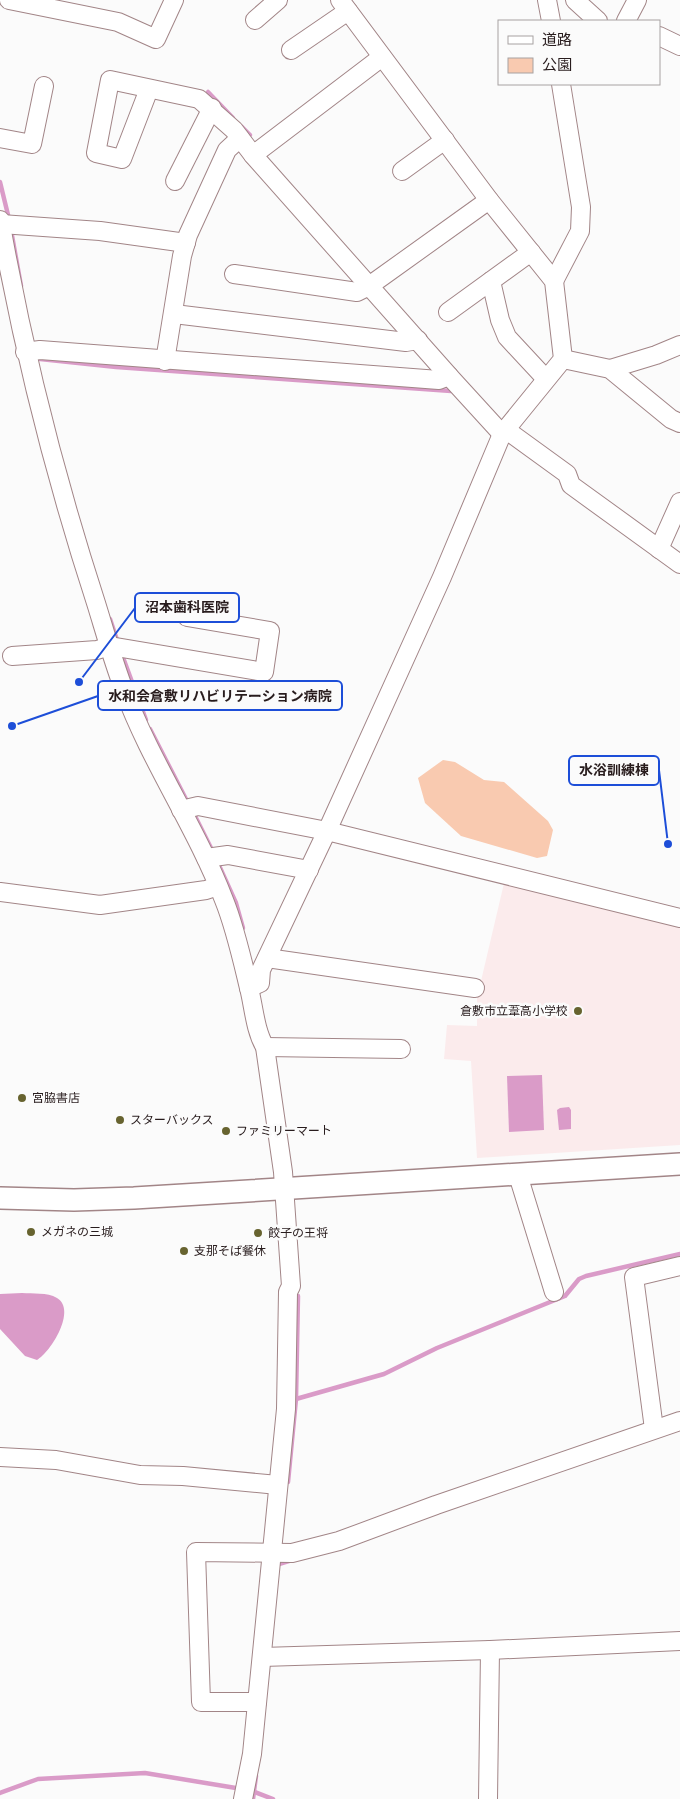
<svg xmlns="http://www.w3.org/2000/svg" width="680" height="1799" font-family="'Source Sans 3','Noto Sans JP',sans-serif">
<rect width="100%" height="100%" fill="#fbfbfb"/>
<polygon fill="#fbebec" points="505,879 680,921 680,1145 477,1158 471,1061 444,1059 447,1025 477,1026 477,998"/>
<polygon fill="#f9cab0" points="443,760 455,762 484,780 504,782 548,821 553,830 547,856 537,858 461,836 425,803 418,778"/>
<g fill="#da9bc8">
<polygon points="542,1075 544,1130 509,1132 507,1076"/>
<polygon points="569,1107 571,1110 571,1129 559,1130 557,1110 560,1108"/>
<path d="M22,1293C33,1294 47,1292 57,1298C77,1310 51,1352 37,1360L25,1356L0,1329V1294Z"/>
</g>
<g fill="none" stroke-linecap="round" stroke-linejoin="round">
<g stroke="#da9bc8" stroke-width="4.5">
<polyline points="208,92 233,118"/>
<polyline points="242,127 250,135"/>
<polyline points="0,182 9,219"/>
<polyline points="11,230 21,286"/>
<polyline points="40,359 116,367 451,391"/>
<polyline points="110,619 118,643"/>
<polyline points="121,652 146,720"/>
<polyline points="150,729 189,805"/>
<polyline points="193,812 214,854"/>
<polyline points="217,861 236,903 243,928"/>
<polyline points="296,1399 384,1374 437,1348 565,1296 579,1279 586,1276 680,1254"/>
<polyline points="288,1482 296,1399 298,1296"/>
<polyline points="279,1564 292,1560"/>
<polyline points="252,1791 273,1799"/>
<polyline points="0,1793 38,1779 145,1773 242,1789"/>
<polyline points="253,1799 256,1776"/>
</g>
<g stroke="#a28587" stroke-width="20">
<g id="minor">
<polyline points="9,0 118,22 156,39 174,0"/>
<polyline points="547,0 551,21"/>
<polyline points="575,0 598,21"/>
<polyline points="255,20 278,0"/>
<polyline points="626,21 637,0"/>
<polyline points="659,36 680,46"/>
<polyline points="291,50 348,11"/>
<polyline points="149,89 122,159 96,153 110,80 199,99 234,130 253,155 449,376"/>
<polyline points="0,138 32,144 44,86"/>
<polyline points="253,155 382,57"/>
<polyline points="402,171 445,140"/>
<polyline points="175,181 212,108"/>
<path d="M0,220C23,350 55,477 96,603C105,632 113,661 124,690C151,763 196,827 224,900C235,927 242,959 249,988C254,1008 255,1030 265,1047L283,1172L291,1286L288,1292L286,1409L252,1754L243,1799"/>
<polyline points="1,224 100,231 186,243"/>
<polyline points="234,274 357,292 369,286 489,200"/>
<polyline points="491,281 500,320 507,337 546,379"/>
<polyline points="554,281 580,231 581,207 561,84"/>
<polyline points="448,312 531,252"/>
<polyline points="174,314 406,342 418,340"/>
<polyline points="25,352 40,350 439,380 449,376 502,434"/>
<polyline points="563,359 610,369 671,419 680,423"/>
<polyline points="165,361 182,256 188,235 227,150 240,138"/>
<polyline points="610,369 656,355 680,345"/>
<polyline points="505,429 567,474 571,485 680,564"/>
<polyline points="659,549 680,502"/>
<polyline points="12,656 97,650 110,646 264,672 270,631 187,617"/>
<polyline points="181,810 198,806 327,831 680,918"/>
<polyline points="206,858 228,855 309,870"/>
<polyline points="0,892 100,905 206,890 218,886"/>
<polyline points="267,958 475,988"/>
<polyline points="249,988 260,983 261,970 327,831 442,577 502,434 563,359 554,281 489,200 340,0"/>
<polyline points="265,1047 401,1049"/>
<polyline points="518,1175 554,1292"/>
<polyline points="654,1429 634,1277 680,1266"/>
<polyline points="0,1457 56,1460 140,1475 183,1476 278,1485"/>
<polyline points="262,1657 490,1650 680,1641"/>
<polyline points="257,1702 201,1702 196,1552 292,1553 339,1541 436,1505 680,1421"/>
<polyline points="488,1799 490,1650"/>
</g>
</g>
<g stroke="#a28587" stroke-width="24">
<polyline id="tertiary" points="0,1198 74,1200 134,1198 680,1164"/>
</g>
<use href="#minor" stroke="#fff" stroke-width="18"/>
<use href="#tertiary" stroke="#fff" stroke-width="21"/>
</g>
<g fill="#67632f" stroke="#fbfbfb" stroke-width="2">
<circle cx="578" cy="1011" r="5"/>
<circle cx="22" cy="1098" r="5"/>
<circle cx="120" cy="1120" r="5"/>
<circle cx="226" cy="1131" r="5"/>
<circle cx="31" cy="1232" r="5"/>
<circle cx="258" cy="1233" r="5"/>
<circle cx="184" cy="1251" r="5"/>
</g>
<g text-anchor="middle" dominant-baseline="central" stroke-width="5" stroke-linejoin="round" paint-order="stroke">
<g font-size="12" fill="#281c1d" stroke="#fbfbfb" text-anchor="start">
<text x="568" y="1011" text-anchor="end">倉敷市立葦高小学校</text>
<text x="32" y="1098">宮脇書店</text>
<text x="130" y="1120">スターバックス</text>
<text x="236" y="1131">ファミリーマート</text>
<text x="41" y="1232">メガネの三城</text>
<text x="268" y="1233">餃子の王将</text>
<text x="194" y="1251">支那そば餐休</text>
</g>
</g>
<path fill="none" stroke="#1d4ed8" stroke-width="2" d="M79 682L135 608M12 726L98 696M668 844L659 770"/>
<g fill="#1d4ed8" stroke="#fbfbfb" stroke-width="2">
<circle cx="79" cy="682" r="5"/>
<circle cx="12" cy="726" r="5"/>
<circle cx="668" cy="844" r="5"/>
</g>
<g fill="#fbfbfb" stroke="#1d4ed8" stroke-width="2">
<rect x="135" y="593" width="104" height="29" rx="5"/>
<rect x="98" y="681" width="244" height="29" rx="5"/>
<rect x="569" y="756" width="90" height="29" rx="5"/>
</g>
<g font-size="14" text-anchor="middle" font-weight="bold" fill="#281c1d">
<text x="187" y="612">沼本歯科医院</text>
<text x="220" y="701">水和会倉敷リハビリテーション病院</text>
<text x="614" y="775">水浴訓練棟</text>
</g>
<rect x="498" y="20" width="162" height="65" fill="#fbfbfb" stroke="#a7a2a2"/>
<rect x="508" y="36" width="25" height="8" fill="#ffffff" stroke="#a7a2a2"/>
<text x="542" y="45" font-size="15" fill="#281c1d">道路</text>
<rect x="508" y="58" width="25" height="15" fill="#f9cab0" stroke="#a7a2a2"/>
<text x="542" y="70" font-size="15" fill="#281c1d">公園</text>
</svg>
